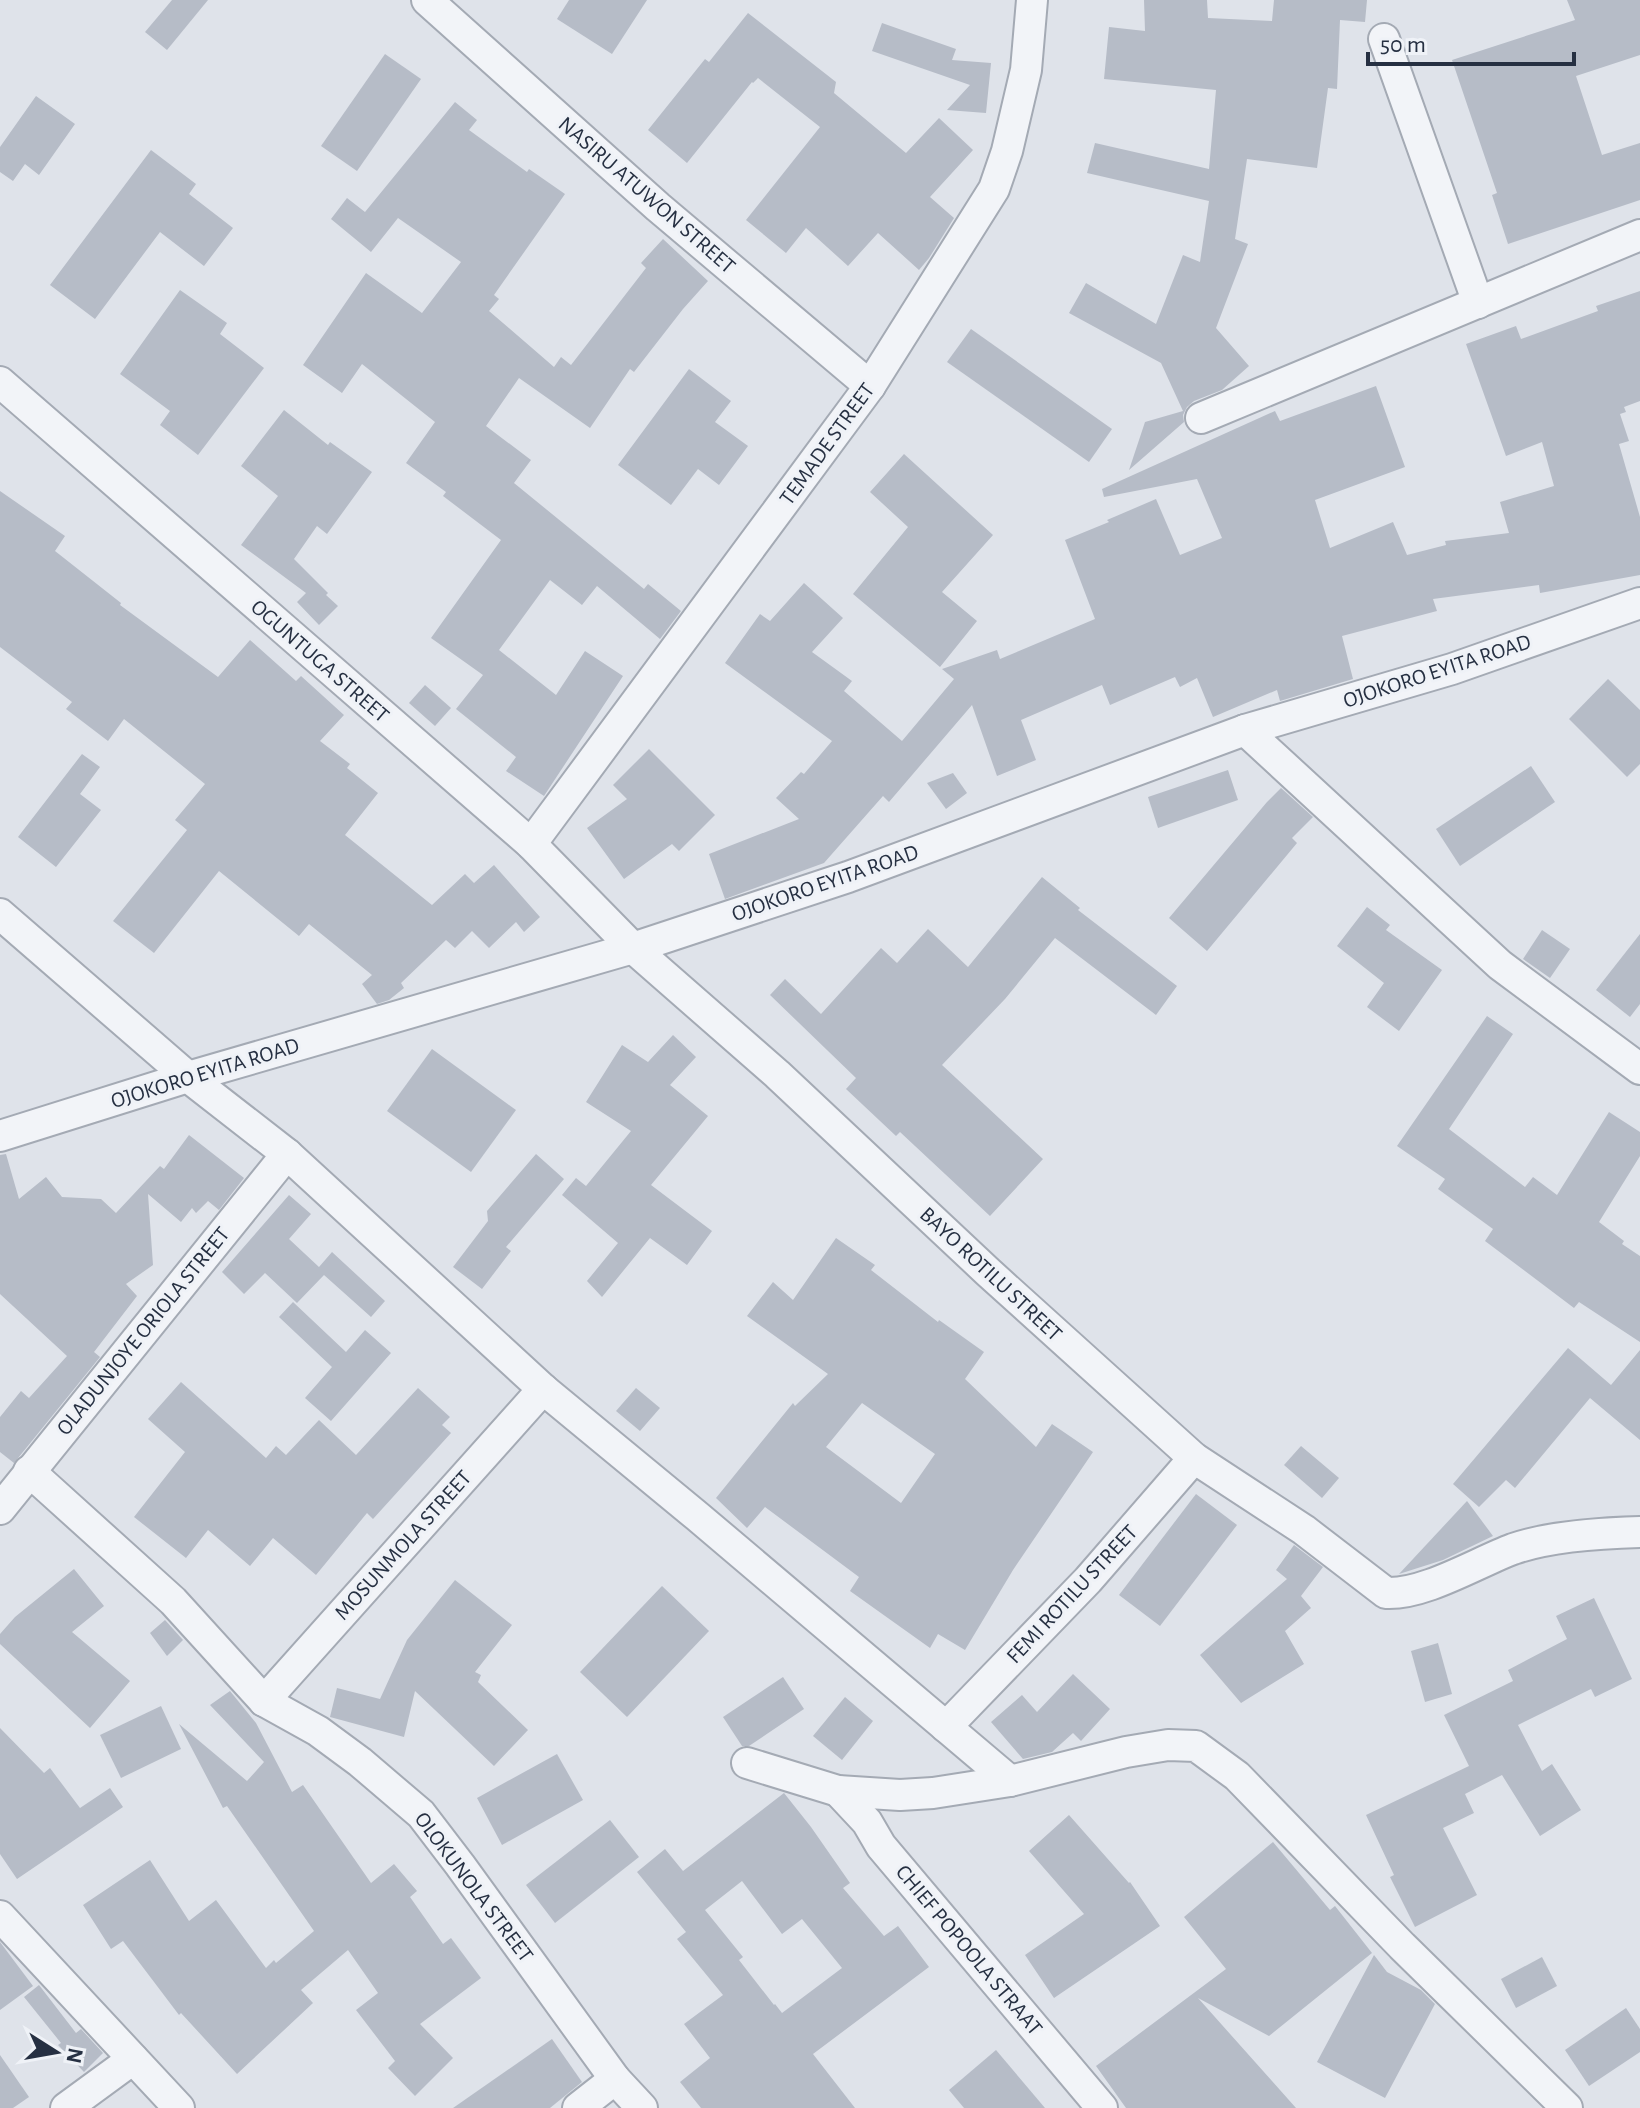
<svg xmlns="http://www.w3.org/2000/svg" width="1640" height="2108" font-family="'Alegreya Sans',sans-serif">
<rect width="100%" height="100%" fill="#dfe3ea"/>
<g fill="#b6bcc7" fill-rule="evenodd">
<polygon points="172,0 208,0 167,50 145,32"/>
<polygon points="569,0 647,0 612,54 557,19"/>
<polygon points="1144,0 1207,0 1208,18 1272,21 1274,0 1367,0 1365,22 1340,20 1337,89 1328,88 1317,168 1247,159 1235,239 1248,244 1216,328 1249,366 1222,390 1194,401 1187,407 1183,415 1184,422 1129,470 1145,422 1183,411 1161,363 1069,313 1086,283 1156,324 1183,255 1200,262 1209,201 1087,173 1095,143 1209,169 1216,90 1104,79 1109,27 1145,31"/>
<polygon points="1567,0 1640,0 1640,55 1576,76 1602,155 1640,143 1640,200 1508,244 1492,195 1497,193 1452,60 1575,20"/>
<polygon points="748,13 836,82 834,93 906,153 939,118 973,150 930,197 954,218 929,258 919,270 878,233 848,266 806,228 786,253 746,220 820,127 758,78 753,83 752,82 687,163 648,130 705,59 709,62"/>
<polygon points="882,23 956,49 952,60 991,63 986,113 947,110 970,85 872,51"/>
<polygon points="385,54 421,79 357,171 321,146"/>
<polygon points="36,96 75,124 39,175 25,164 13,181 0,172 0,147"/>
<polygon points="455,102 477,120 469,130 527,172 529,169 565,194 494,295 499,299 489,311 554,367 561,357 571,365 646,268 641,263 663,239 708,281 683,309 634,372 630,369 590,428 519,378 486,426 531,460 514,483 644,589 648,584 681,611 660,639 597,586 582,605 550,580 499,650 556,695 585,651 623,676 544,796 506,771 516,757 456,709 483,675 431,638 501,540 443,496 446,492 406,463 435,422 362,364 342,393 303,365 366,273 422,313 461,262 398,218 371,252 331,219 347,198 365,212"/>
<polygon points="151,150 196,184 189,194 233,228 204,266 160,232 95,319 50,285"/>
<polygon points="180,290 227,323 220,334 264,368 198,455 160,425 170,411 120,374"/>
<polygon points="1640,291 1640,401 1624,407 1626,412 1620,414 1629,441 1619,444 1640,517 1640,575 1540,593 1539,585 1433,599 1437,611 1342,636 1353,679 1280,701 1277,690 1213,717 1197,678 1180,687 1175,677 1110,705 1102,685 1021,720 1036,760 997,776 972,705 889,802 883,796 824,863 725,899 709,854 799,819 776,798 801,772 804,774 832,741 725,663 760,614 770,621 804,583 843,618 812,652 852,681 844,691 902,741 954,679 942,669 997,650 1000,659 1095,619 1065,540 1109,522 1107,520 1156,499 1180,555 1222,538 1197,479 1104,497 1102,489 1275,411 1280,421 1376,386 1405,467 1315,500 1330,548 1393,522 1407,555 1446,545 1445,541 1509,533 1500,502 1554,486 1542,442 1506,456 1466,344 1516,326 1521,339 1598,311 1596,306"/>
<polygon points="971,329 1112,429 1089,462 947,362"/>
<polygon points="689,369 731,401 715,422 748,446 719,485 698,469 671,505 618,465"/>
<polygon points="284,410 328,445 330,442 372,472 327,534 317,526 294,559 328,593 326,595 338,606 319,625 297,602 306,593 241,545 278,496 241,466"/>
<polygon points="904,454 993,535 942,592 977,621 940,667 853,594 908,527 870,492"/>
<polygon points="0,491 65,536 55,551 121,603 120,605 218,677 250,640 296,681 301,676 344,715 320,741 350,764 347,768 378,793 345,835 432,905 465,874 474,883 494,865 540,917 524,932 516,922 489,948 472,931 455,948 446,940 401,983 404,988 389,1000 377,1004 362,984 372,975 309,924 299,936 219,871 154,953 113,921 187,830 175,820 205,784 124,719 108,741 66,709 72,702 0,647"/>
<polygon points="1608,679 1640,710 1640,764 1627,777 1569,719"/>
<polygon points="425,685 451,708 435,726 409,703"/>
<polygon points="649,749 715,815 679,851 672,844 624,879 587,828 627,799 613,785"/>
<polygon points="82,754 100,767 80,794 101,810 56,867 18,837"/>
<polygon points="1531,766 1555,802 1460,866 1436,829"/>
<polygon points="1228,770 1238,800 1158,828 1148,797"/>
<polygon points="953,773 967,793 946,809 927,783"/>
<polygon points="1281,788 1313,817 1292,838 1297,843 1207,951 1169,918 1267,802"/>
<polygon points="1042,877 1080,908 1078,910 1177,986 1156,1015 1055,938 1005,999 942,1065 1043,1159 990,1216 900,1132 896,1136 846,1089 856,1078 770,995 785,979 821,1014 881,948 897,963 928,929 968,967"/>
<polygon points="1367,907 1390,925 1386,930 1442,970 1399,1031 1367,1007 1384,983 1337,946"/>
<polygon points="1542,930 1570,949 1550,978 1523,959"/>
<polygon points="1640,934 1640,1004 1630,1017 1596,990"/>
<polygon points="1487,1016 1513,1034 1449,1129 1525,1187 1533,1177 1557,1195 1609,1112 1640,1132 1640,1156 1599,1222 1624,1241 1622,1244 1640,1256 1640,1342 1579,1302 1574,1308 1485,1241 1493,1229 1438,1189 1445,1179 1397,1146"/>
<polygon points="673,1035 696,1057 670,1085 708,1116 651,1185 712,1231 687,1265 650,1238 602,1297 587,1281 618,1243 562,1195 576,1178 586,1186 631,1131 586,1102 622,1045 648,1062"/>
<polygon points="432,1049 516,1110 471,1172 387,1111"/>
<polygon points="189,1135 244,1178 219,1210 208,1201 196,1213 192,1208 181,1222 148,1194 153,1265 126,1284 137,1296 94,1352 100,1357 14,1463 0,1452 0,1417 21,1391 29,1398 67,1356 0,1294 0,1155 6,1154 19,1199 46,1177 62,1197 101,1199 116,1213 160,1166 164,1169"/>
<polygon points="536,1154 564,1179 506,1247 511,1251 482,1289 453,1267 488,1221 487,1211"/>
<polygon points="289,1195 311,1214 289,1239 319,1267 332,1252 385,1301 371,1317 324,1275 297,1303 265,1273 244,1294 222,1272"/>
<path d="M836,1238L875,1265L871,1270L938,1322L939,1320L984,1352L965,1379L1036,1447L1052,1424L1093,1452L1013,1570L965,1650L938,1634L930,1648L850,1591L859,1577L765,1507L747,1528L716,1498L793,1403L795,1406L828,1374L747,1316L773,1282L793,1300ZM862,1403L935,1454L901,1503L826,1447Z"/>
<polygon points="293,1302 346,1352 365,1330 391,1353 331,1421 305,1398 332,1367 279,1317"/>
<polygon points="1568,1348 1611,1385 1640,1350 1640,1440 1590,1398 1515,1488 1506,1480 1479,1507 1453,1484"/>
<polygon points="181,1382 266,1458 276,1446 286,1455 319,1420 356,1455 418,1388 450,1417 442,1425 451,1433 373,1519 367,1513 316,1575 273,1538 250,1566 208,1530 186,1558 134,1517 185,1452 148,1419"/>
<polygon points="636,1388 660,1408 640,1431 616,1411"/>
<polygon points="1301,1446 1339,1478 1322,1498 1284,1465"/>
<polygon points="1196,1494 1237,1525 1160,1626 1119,1595"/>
<polygon points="1467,1501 1493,1536 1443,1560 1399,1574"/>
<polygon points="1294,1545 1323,1567 1301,1596 1311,1608 1285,1631 1304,1664 1241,1703 1200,1655 1287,1579 1276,1570"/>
<polygon points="74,1569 104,1606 72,1632 130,1681 90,1728 0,1644 0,1634 15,1617"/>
<polygon points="455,1580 512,1625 475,1672 481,1675 478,1682 528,1730 494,1766 415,1691 404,1737 330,1717 337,1688 380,1699 407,1640"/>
<polygon points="662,1586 709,1631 627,1717 580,1672"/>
<polygon points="1594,1598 1632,1679 1595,1697 1591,1689 1518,1725 1542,1771 1552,1764 1581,1810 1540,1836 1502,1775 1465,1794 1474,1813 1443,1828 1477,1895 1415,1927 1390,1877 1394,1875 1366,1815 1469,1766 1444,1715 1513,1681 1508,1670 1567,1639 1556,1616"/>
<polygon points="165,1620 183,1640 167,1656 150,1633"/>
<polygon points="1438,1643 1452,1694 1425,1702 1411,1651"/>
<polygon points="1073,1674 1110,1709 1081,1741 1073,1733 1052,1752 1023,1759 991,1722 1022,1695 1037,1712"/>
<polygon points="783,1677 804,1709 749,1746 742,1746 723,1717"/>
<polygon points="230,1691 256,1723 292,1792 303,1785 371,1883 394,1864 417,1891 410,1897 443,1944 451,1938 481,1978 420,2024 453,2058 415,2096 388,2068 395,2061 356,2010 378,1993 348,1950 301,1990 313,2003 237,2074 181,2013 179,2015 123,1941 111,1949 83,1905 150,1860 189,1921 216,1900 266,1968 274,1960 276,1963 314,1931 227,1806 223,1808 179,1724 247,1781 264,1762 210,1705"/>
<polygon points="845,1697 873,1721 842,1760 813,1736"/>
<polygon points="161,1706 181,1749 121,1778 100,1735"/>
<polygon points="0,1728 44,1773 50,1768 80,1808 110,1788 123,1807 17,1879 0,1854"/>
<polygon points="557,1754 583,1800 502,1845 477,1798"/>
<path d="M784,1793L811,1827L850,1883L843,1888L884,1936L898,1926L929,1967L813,2054L855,2108H701L680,2082L710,2058L684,2024L723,1995L677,1939L686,1932L637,1872L665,1849L683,1871ZM742,1881L782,1934L802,1919L842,1968L782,2013L775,2004L774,2005L739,1960L743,1957L705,1910Z"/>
<polygon points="1069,1815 1129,1883 1130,1882 1160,1926 1054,1998 1025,1955 1084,1914 1029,1851"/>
<polygon points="610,1820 639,1857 555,1923 526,1885"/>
<polygon points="1273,1842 1330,1910 1335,1906 1372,1953 1269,2036 1198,1998 1296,2108 1126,2108 1096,2066 1226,1969 1184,1917"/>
<polygon points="0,1942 33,1986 0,2010"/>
<polygon points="1374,1955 1387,1972 1421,1990 1435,2004 1385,2098 1317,2062"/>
<polygon points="1542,1957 1557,1986 1516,2008 1501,1979"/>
<polygon points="39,1985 76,2033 81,2029 103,2053 84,2072 58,2045 61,2043 24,1997"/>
<polygon points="1626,2008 1640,2029 1640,2052 1589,2086 1565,2050"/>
<polygon points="552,2039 582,2082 550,2108 453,2108"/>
<polygon points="996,2050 1045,2108 964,2108 949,2090"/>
<polygon points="0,2055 29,2097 13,2108 0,2108"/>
</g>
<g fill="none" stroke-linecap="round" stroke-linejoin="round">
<g stroke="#a4aab4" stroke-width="34">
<g id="minor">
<polyline points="427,0 658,207 870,386"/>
<polyline points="1384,39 1478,303"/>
<path d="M0,382L531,844L633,948L777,1074L988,1272L1194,1458L1304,1530L1386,1593C1424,1595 1476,1563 1513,1549C1547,1537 1603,1533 1640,1532"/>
<polyline points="1201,418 1640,235"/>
<polyline points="1245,730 1500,965 1640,1069"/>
<polyline points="531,844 870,386 994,189 1007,151 1026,70 1032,0"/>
<polyline points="0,914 188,1077 287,1154 543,1389 697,1516 1010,1781"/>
<polyline points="0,1136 188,1077 633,948 848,877 1245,730 1452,669 1640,603"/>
<polyline points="29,1471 173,1601 264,1701 318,1731 360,1762 421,1814 460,1865 615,2079 642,2108"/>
<polyline points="0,1509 287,1154"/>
<polyline points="264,1701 543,1389"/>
<polyline points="946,1727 1088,1580 1194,1458"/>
<polyline points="747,1763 838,1791 900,1795 933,1793 1010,1781 1126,1752 1168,1745 1196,1746 1237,1776 1402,1946 1567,2108"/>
<polyline points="838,1791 867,1822 881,1846 1102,2108"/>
<polyline points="0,1916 179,2108"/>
<polyline points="66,2108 133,2059"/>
<polyline points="578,2108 615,2079"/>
</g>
</g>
<use href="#minor" stroke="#f2f4f8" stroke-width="30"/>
</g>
<g text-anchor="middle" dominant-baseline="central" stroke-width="6" stroke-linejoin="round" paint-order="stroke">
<g font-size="22" fill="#263042" stroke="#eff2f7">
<text transform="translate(647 195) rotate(41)">NASIRU ATUWON STREET</text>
<text transform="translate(827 444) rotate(-54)">TEMADE STREET</text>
<text transform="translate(320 661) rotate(41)">OGUNTUGA STREET</text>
<text transform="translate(1437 671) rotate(-18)">OJOKORO EYITA ROAD</text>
<text transform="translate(825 883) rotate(-19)">OJOKORO EYITA ROAD</text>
<text transform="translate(205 1073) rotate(-17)">OJOKORO EYITA ROAD</text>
<text transform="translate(991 1274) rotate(43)">BAYO ROTILU STREET</text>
<text transform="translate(143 1331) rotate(-51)">OLADUNJOYE ORIOLA STREET</text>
<text transform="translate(403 1545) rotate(-48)">MOSUNMOLA STREET</text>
<text transform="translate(1072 1594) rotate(-47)">FEMI ROTILU STREET</text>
<text transform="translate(474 1887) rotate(53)">OLOKUNOLA STREET</text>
<text transform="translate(969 1950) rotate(50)">CHIEF POPOOLA STRAAT</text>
</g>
</g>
<g transform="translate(56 2052) rotate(101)" stroke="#eff2f7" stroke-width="6" paint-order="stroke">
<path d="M0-6L14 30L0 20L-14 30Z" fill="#263042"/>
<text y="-12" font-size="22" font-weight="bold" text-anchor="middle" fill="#263042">N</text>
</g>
<path d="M1368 52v12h206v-12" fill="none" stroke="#263042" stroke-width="4"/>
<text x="1380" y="52" font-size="24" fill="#263042" stroke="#eff2f7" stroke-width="6" paint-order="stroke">50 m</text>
</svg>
